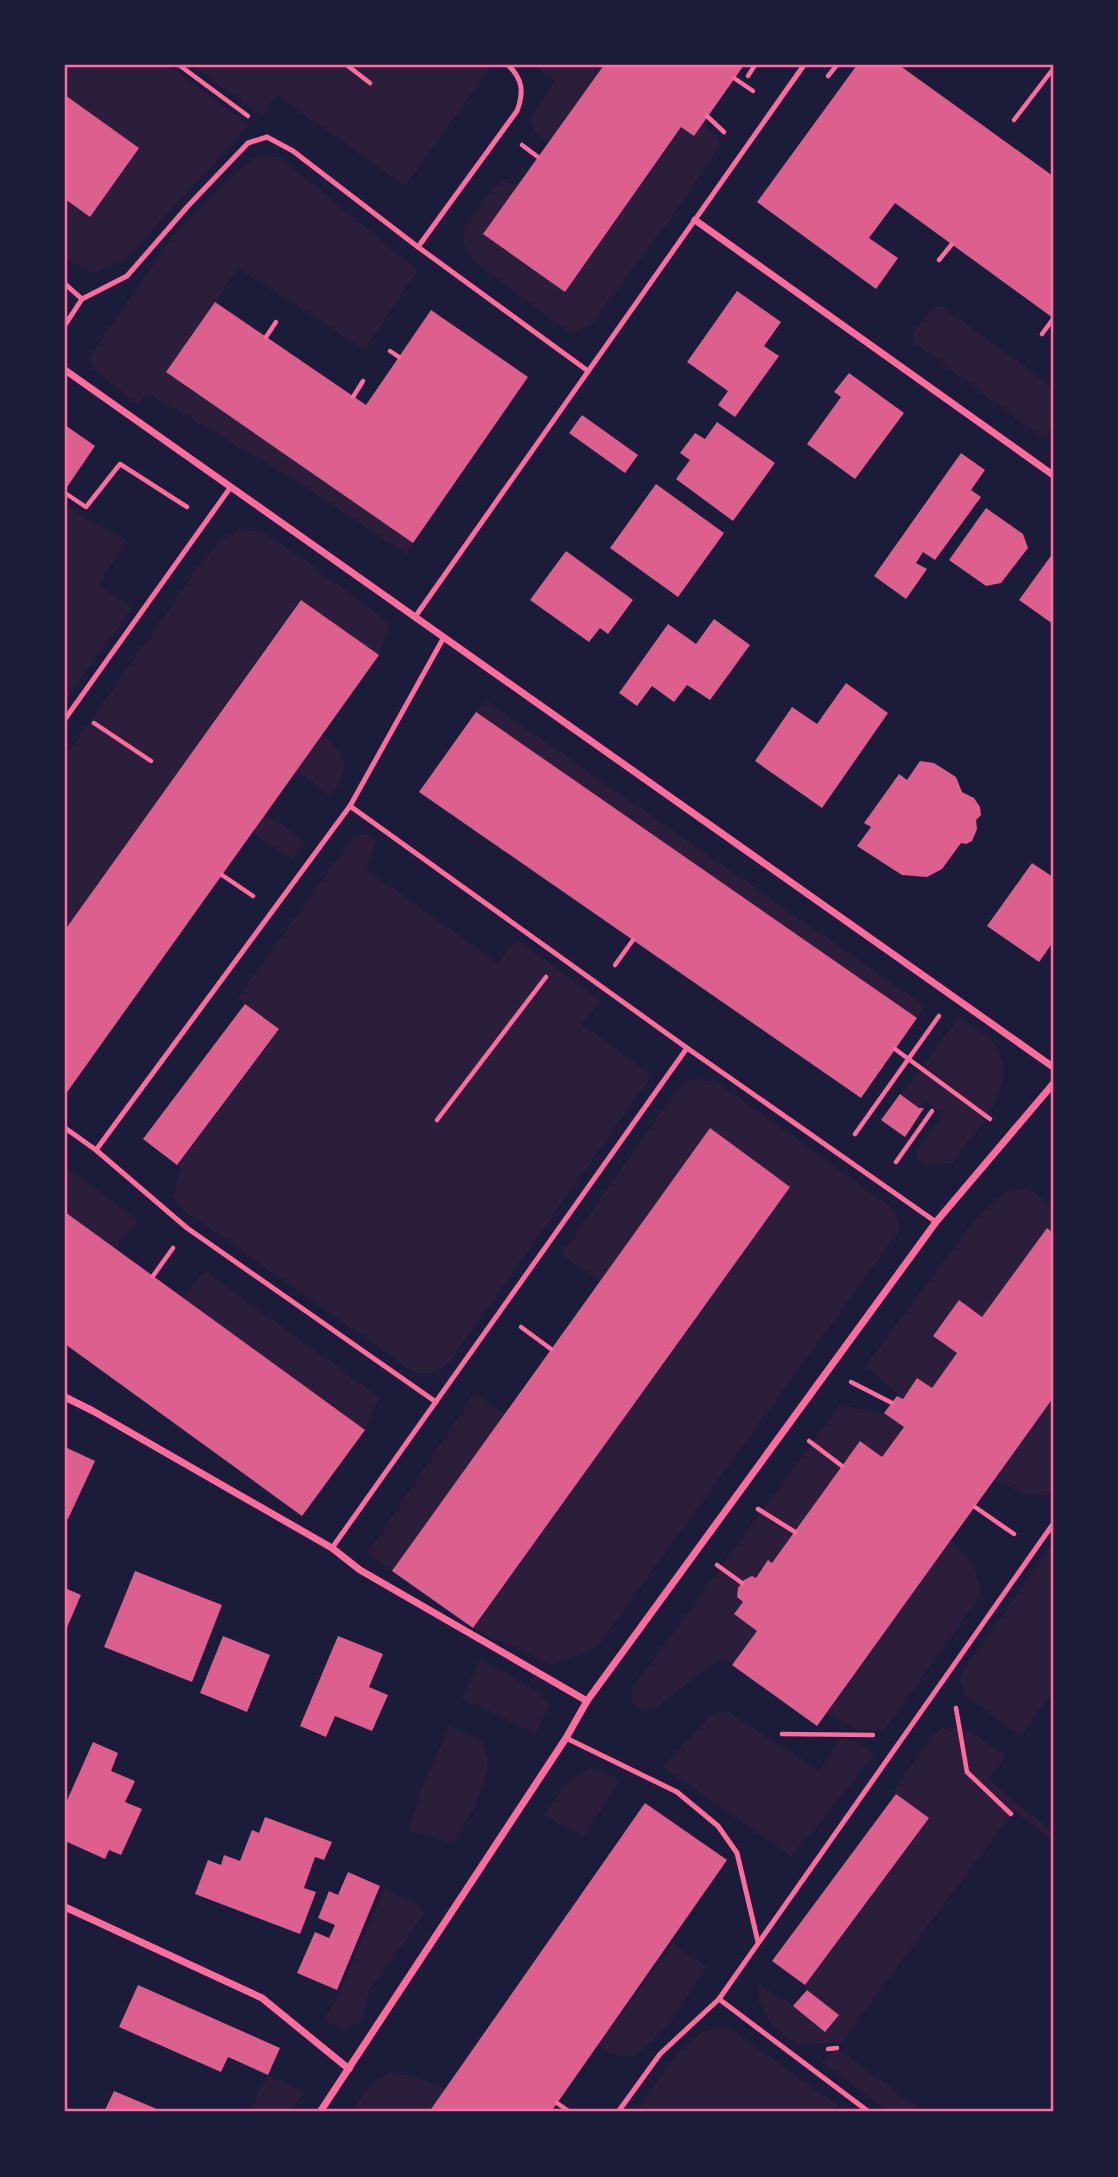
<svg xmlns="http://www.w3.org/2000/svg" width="1118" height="2177" font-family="'Times New Roman',serif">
<rect width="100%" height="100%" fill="#1b1b3a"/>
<g fill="#2a1e3b">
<polygon points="65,65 167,65 249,125 124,261 92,272 65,260 65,199 90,217 139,148 65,95"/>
<polygon points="192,65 485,65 490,68 405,186 277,95 262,116"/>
<polygon points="533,65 604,65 549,142 533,131 530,119 555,81"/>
<polygon points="703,122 717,137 720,147 669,221 590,326 571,334 475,262 464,246 463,230 492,189 502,181 519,185 565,291 681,127"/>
<polygon points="259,155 281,158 417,270 365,350 238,268 167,372 413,543 406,554 300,483 148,393 138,405 92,368 90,356 174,234 236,172"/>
<path d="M941,306L1053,387V427L1044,439L914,342L913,334C921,323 927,309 941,306Z"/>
<polygon points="65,506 127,540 98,585 133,607 65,701"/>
<polygon points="239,530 260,531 303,559 389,623 379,655 300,600 65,930 65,757 206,556 220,541"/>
<polygon points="485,700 925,1006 917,1018 476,712"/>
<path d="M322,735C348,755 350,769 331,796L296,771Z"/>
<polygon points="266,814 305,842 292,860 252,832"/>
<polygon points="363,834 376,840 366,869 498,963 512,943 519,941 600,1000 582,1024 652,1075 451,1360 436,1372 424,1374 412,1371 178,1206 173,1196 181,1169 177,1165 279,1030 238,998 352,838"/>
<path d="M959,1017C970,1025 986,1033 994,1043C1025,1083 974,1131 952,1163L925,1165L917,1159V1149L943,1115L925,1101L919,1108L901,1094Z"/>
<polygon points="696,1079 717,1082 888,1205 898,1218 899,1231 596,1648 550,1665 473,1628 790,1187 710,1129 600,1281 561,1254 680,1086"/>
<polygon points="65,1166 138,1220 114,1248 65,1212"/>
<polygon points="1025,1187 1053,1207 1053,1233 1047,1228 982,1317 959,1301 933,1335 957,1353 932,1388 917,1378 903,1399 866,1365 978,1216 1007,1191"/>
<polygon points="205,1271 379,1397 365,1430 183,1298"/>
<polygon points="474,1394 505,1414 392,1571 368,1553"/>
<polygon points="1053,1398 1053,1491 1049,1495 1027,1494 994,1480"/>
<path d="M840,1405L884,1413L904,1427L882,1457L860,1441L772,1563L768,1561L756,1578L752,1576C742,1581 738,1586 737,1597L743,1602L734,1614L757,1631L732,1665L724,1657C712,1666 699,1674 687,1683C673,1694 650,1723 632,1702L633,1687Z"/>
<polygon points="951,1540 974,1566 981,1594 885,1730 857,1730 826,1713"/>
<polygon points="1053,1543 1053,1692 1020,1736 964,1694 960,1681 964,1670"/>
<polygon points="480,1659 540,1693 549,1706 536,1733 462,1699"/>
<path d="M726,1711L820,1771L841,1738C856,1741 864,1743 874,1756L792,1856L663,1768L709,1716Z"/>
<polygon points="450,1726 483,1741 488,1766 475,1806 454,1843 409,1831 421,1789"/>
<polygon points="956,1727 965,1729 1006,1755 988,1780 1053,1832 1053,1841 1014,1810 841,2043 797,2044 771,2024 759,2001 758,1984 793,2006 825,2031 839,2015 807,1990 805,1985 929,1818 893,1792 933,1735 943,1729"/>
<path d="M594,1769L620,1780L583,1837L545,1815C560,1791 565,1777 594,1769Z"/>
<polygon points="384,1889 420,1905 423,1916 369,1991 361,2021 344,2029 324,2020 338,1996"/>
<path d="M673,1944L706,1967C690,1990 657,2052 628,2056C618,2057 606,2050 598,2045Z"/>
<path d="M720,2027L731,2029L847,2112H636C656,2085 684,2030 720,2027Z"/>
<polygon points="837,2048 923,2112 890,2112 822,2063"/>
<path d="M390,2074L409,2075L445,2089L429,2112H350C361,2098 371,2078 390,2074Z"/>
<polygon points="268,2075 304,2092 291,2112 247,2112"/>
</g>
<g fill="#dd5f8e">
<polygon points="604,65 744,65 694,136 681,127 565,292 483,234"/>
<polygon points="857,65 899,65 1053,176 1053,318 895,203 869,238 898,258 876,289 757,202"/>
<polygon points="65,95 139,148 90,217 65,199"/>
<polygon points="737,291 781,322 764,346 779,356 735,417 718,405 728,391 687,362"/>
<polygon points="215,302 366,405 431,310 528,377 413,543 166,372"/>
<polygon points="849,373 904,413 855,479 807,444 841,397 834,392"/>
<polygon points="582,415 638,455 625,473 569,433"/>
<polygon points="717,422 775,463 733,521 676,479 690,460 680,453 695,433 705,439"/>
<polygon points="65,425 95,446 65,490"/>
<polygon points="961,453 985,470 971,490 981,497 935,560 923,552 916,563 927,569 906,599 874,576"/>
<polygon points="656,484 724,533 678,597 610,548"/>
<polygon points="986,508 1023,534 1028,548 1001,583 986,586 949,560"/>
<polygon points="566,551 633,600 608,634 600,628 589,642 530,600"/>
<polygon points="1053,553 1053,624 1019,600"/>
<polygon points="301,600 379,655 65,1095 65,930"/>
<polygon points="714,619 750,645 710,700 687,685 674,702 652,686 637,706 619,693 668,624 696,644"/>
<polygon points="846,683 888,713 822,808 755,761 792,707 817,724"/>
<polygon points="476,712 917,1018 861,1098 419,792"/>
<polygon points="920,761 934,763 956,777 962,792 974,798 980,807 981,815 976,820 977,829 972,841 966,844 961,843 942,869 927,877 902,875 857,846 871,827 864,823 899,774 907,780"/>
<polygon points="1032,863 1053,877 1053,942 1039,962 987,926"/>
<polygon points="245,1004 279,1029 177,1165 143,1139"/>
<polygon points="900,1094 919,1108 924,1108 905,1137 881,1120"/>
<polygon points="710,1128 790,1187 473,1628 392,1571"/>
<polygon points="65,1212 365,1430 302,1516 65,1344"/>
<polygon points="1047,1228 1053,1233 1053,1398 817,1726 732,1665 757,1631 734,1614 743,1602 737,1597 738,1588 744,1580 752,1576 756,1578 768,1560 772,1563 860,1441 882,1457 904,1427 884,1413 897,1396 903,1399 917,1378 932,1388 957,1353 933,1336 959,1300 982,1317"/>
<polygon points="65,1447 95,1461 68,1519 65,1518"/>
<polygon points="135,1571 222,1605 192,1682 104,1647"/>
<polygon points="65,1588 81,1595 65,1632"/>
<polygon points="223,1636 270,1655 247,1712 200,1693"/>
<polygon points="338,1636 383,1654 369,1687 388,1695 372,1731 335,1716 326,1737 300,1726"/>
<polygon points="93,1742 118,1753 111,1771 135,1781 125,1802 142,1809 121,1855 109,1850 105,1859 65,1841 65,1805"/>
<polygon points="896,1794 929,1818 805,1985 772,1961"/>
<polygon points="645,1803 727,1860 551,2112 429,2112"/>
<polygon points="265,1817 332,1842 324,1860 315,1857 304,1888 316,1892 300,1934 195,1894 208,1860 221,1865 224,1855 240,1861 252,1830 259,1833"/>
<polygon points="348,1872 380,1886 337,1990 297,1973 315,1932 329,1938 335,1925 318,1918 329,1891 338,1895"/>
<polygon points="138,1985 280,2048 268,2075 228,2057 221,2072 119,2027"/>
<polygon points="807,1990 839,2015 825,2032 793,2006"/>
<polygon points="114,2091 164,2112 104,2112"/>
</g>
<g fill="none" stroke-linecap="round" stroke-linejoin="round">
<g stroke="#ff6b9d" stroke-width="4.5">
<polyline points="179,65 248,116"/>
<polyline points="349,65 348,66 370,83"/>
<polyline points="748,76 755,65"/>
<polyline points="828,76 837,65"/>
<polyline points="734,78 753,91"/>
<polyline points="707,116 724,132"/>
<polyline points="1014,120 1053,69"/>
<polyline points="522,145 538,157"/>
<polyline points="939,260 952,244"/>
<polyline points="1042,334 1053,319"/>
<polyline points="266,337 276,322"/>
<polyline points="390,351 399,357"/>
<polyline points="353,397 363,381"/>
<polyline points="65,493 86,507 120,464 187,507"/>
<polyline points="94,723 151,761"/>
<polyline points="222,875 253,896"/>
<polyline points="615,965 633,940"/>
<polyline points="895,1049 990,1119"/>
<polyline points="437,1120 546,977"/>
<polyline points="855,1134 939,1016"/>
<polyline points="896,1162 932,1111"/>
<polyline points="153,1276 173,1248"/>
<polyline points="521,1327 551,1349"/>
<polyline points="851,1382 892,1403"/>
<polyline points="809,1441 842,1466"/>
<polyline points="975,1507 1014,1534"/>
<polyline points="758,1509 795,1532"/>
<polyline points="717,1565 742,1583"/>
<polyline points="956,1708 967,1772 1011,1814"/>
<polyline points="782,1734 873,1735"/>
<polyline points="828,2049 837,2048"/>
<polyline points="557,2103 570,2112"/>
</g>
<g stroke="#ff6b9d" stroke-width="5">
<path d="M508,65C523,79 524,92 517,111L418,247L588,371"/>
<polyline points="65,284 82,299 65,325"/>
<polyline points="82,299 127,276 188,206 248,143 267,137 293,151 418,247"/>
<polyline points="415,617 804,65"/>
<polyline points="65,719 230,488"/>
<polyline points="350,806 444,637"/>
<polyline points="65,1128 96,1150 187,1228 436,1402"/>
<polyline points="96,1150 350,806 687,1048"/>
<polyline points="332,1548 687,1048 936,1222"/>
<polyline points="566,1738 677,1792 718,1826 737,1853 758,1942"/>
<polyline points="719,1999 869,2112"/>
<polyline points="618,2112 660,2054 719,1999 1053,1524"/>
</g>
<g stroke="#ff6b9d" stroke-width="7">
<polyline points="695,220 1053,475"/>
<polyline points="65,370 1053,1067"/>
<polyline points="65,1397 93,1411 332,1548 360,1570 587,1701"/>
<polyline points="65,1907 262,1998 349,2069"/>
<polyline points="320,2112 566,1738 587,1701 936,1222 1053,1084"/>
</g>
</g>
<rect width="1118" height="2177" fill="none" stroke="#1b1b3a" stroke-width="133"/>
<rect x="66" y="66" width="986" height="2044" fill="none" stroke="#ff6b9d" stroke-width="2.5"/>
</svg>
